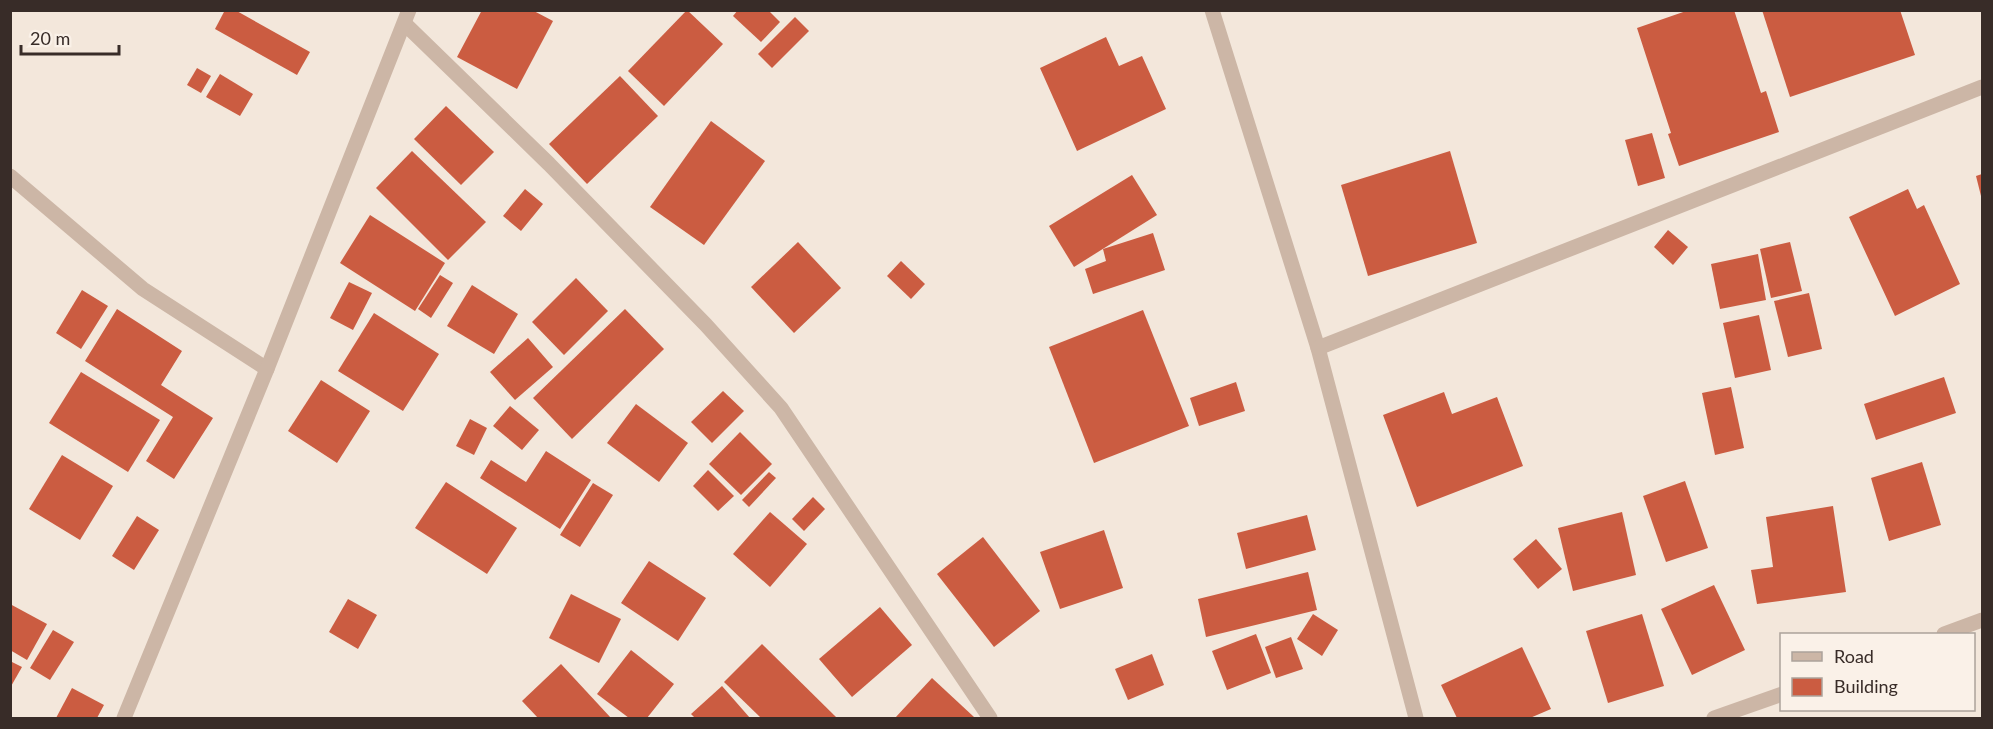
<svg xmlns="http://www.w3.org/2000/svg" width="1993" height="729" font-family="Lato,sans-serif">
<rect width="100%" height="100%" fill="#f3e7db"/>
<g fill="#cb5c41">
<polygon points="225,10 235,10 310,52 297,75 215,29"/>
<polygon points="482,10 532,10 553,21 517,89 457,57"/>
<polygon points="687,10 723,44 664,106 628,71"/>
<polygon points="738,10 768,10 780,22 761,42 733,16"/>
<polygon points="1689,10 1734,10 1761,93 1766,91 1779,132 1679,166 1668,134 1671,133 1637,28"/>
<polygon points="1762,10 1900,10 1915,55 1790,97"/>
<polygon points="795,17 809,31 772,68 758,54"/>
<polygon points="1106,37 1119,66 1142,56 1166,109 1077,151 1040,68"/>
<polygon points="197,68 211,76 201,93 187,85"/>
<polygon points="220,74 253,94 240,116 206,97"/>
<polygon points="620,76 658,116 587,184 549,144"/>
<polygon points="446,106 494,152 461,185 414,139"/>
<polygon points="711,121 765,161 704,245 650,207"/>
<polygon points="1652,133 1665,178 1638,186 1625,140"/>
<polygon points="412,151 486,222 448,260 376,188"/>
<polygon points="1450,151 1477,243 1368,276 1341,185"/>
<polygon points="1982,174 1982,200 1976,176"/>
<polygon points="1132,175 1157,215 1074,267 1049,226"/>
<polygon points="525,189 543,204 521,231 503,216"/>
<polygon points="1908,189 1917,209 1924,205 1960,284 1895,316 1849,217"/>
<polygon points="370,215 445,263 415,311 340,263"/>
<polygon points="1668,230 1688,247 1673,265 1654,247"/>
<polygon points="1153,233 1165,270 1093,294 1085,269 1106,261 1103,249"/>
<polygon points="798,242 841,288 794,333 751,287"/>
<polygon points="1790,242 1802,291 1771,298 1760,249"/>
<polygon points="1758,254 1766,300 1720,309 1711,264"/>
<polygon points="901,261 925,284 911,299 887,276"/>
<polygon points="440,275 453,283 431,318 418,309"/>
<polygon points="576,278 608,311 564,355 532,322"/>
<polygon points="349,282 372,293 353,330 330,318"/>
<polygon points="472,285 518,314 494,354 447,326"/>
<polygon points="82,290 108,306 81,349 56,333"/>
<polygon points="1809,293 1822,349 1788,357 1774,301"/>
<polygon points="117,309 182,351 161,385 213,418 174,479 146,461 173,417 85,361"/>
<polygon points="625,309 664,349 572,439 533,398"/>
<polygon points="1143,310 1189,426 1094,463 1049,347"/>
<polygon points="374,313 439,354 403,411 338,371"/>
<polygon points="1759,315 1771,370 1735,378 1723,323"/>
<polygon points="528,338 553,367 515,400 490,372"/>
<polygon points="81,372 160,420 128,472 49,423"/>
<polygon points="1944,377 1956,413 1876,440 1864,404"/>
<polygon points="321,380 370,411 337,463 288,431"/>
<polygon points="1236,382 1245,411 1199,426 1190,398"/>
<polygon points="1731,387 1744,448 1715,455 1702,393"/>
<polygon points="723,391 744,411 712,443 691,422"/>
<polygon points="1444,392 1452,414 1497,397 1523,466 1417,507 1383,415"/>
<polygon points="636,404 688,443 659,482 607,443"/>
<polygon points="510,406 539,430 522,450 493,426"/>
<polygon points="470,419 487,428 474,455 456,446"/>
<polygon points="740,432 772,464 741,495 709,464"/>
<polygon points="546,451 591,480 560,529 480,478 491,460 526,482"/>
<polygon points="62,455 113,486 80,540 29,509"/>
<polygon points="1922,462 1941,525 1889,541 1871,478"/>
<polygon points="708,470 734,496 718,511 693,486"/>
<polygon points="769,472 776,478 749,507 742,500"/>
<polygon points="1685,481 1708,548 1666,562 1643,496"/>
<polygon points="446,482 517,528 487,574 415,528"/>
<polygon points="593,483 613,495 580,547 560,535"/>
<polygon points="813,497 825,509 804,531 792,519"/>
<polygon points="1833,506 1846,592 1757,604 1751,570 1773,567 1766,517"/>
<polygon points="770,512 807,544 770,587 733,554"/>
<polygon points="1622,512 1636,575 1573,591 1558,528"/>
<polygon points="1307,515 1316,550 1246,569 1237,533"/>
<polygon points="137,516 159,530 134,570 112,556"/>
<polygon points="1104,530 1123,588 1060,609 1040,552"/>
<polygon points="983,537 1040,611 994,647 937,574"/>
<polygon points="1536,539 1562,569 1538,589 1513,559"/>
<polygon points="649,561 706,598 678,641 621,603"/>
<polygon points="1308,572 1317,610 1206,637 1198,599"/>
<polygon points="1714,585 1745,650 1692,675 1661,609"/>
<polygon points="571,594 621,619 599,663 549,638"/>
<polygon points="348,599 377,615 358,649 329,632"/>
<polygon points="10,604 47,624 27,660 10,650"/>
<polygon points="880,607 912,645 852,697 819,659"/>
<polygon points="1313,614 1338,630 1322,656 1297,639"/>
<polygon points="1642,614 1664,686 1608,703 1586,631"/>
<polygon points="53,630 74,642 50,680 30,668"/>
<polygon points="1256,634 1271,673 1227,690 1212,651"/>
<polygon points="1291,637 1303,669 1276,678 1265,647"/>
<polygon points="762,644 837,718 761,718 724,682"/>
<polygon points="1522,647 1551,709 1530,718 1457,718 1441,685"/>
<polygon points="631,650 674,684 647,718 629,718 597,694"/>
<polygon points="1152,654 1164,685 1128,700 1115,669"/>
<polygon points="10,661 22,667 10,688"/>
<polygon points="561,664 611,718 538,718 522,701"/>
<polygon points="932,678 974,717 972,718 895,718"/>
<polygon points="722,686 750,718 695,718 691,714"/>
<polygon points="72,688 104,705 97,718 56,718"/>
</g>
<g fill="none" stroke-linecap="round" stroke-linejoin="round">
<g stroke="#ccb6a6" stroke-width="15">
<polyline points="1212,10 1318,348 1416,718"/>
<polyline points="405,24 549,164 706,325 781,408 990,718"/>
<polyline points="10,176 143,289 267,369"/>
<polyline points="1318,348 1982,87"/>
<polyline points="1944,634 1982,620"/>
<polyline points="124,718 267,369 409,10"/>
<polyline points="1714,718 1782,694"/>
</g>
</g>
<rect width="1993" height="729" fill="none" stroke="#382c28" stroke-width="24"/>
<rect x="1780" y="633" width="195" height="78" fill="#faf1e8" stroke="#aca29b" stroke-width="1.5"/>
<rect x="1792" y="652" width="30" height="9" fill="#ccb6a6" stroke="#aca29b" stroke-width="1.5"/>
<text x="1834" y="663" font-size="18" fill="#382c28">Road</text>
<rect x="1792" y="678" width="30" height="18" fill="#cb5c41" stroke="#aca29b" stroke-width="1.5"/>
<text x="1834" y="693" font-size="18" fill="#382c28">Building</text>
<path d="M21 45v9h98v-9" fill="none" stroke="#382c28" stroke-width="3"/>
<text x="30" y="45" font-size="18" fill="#382c28" stroke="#faf1e8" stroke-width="4.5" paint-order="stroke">20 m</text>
</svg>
